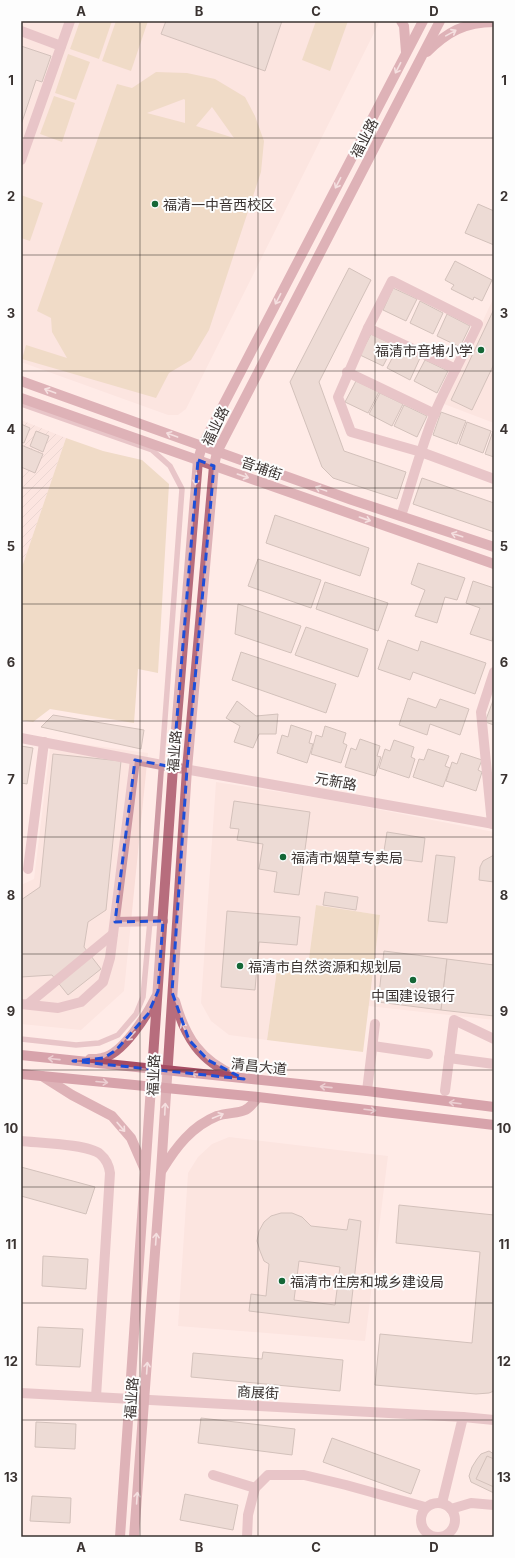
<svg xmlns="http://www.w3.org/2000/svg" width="515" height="1558" font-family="Inter,'Noto Sans SC',sans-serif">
<defs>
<pattern id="industrial-furrows" width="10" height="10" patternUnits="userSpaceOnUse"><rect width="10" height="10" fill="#f9ddd8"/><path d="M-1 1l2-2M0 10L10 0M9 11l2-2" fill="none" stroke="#d6beba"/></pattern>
</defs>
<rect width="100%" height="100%" fill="#ffebe7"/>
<g fill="#f9ddd8">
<polygon points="21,21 380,21 186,409 178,415 168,415 21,362"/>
<polygon points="494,297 494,423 444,404"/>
<polygon points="51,740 148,753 124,991 81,1030 21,1024 21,885 34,879"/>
<polygon points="216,782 325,799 494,832 494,1020 368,1006 380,915 316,905 308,966 278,963 267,1040 229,1035 211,1021 201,1003"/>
<polygon points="229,1137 388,1156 365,1341 178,1326 188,1173 198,1157 212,1144"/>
</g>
<polygon fill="url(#industrial-furrows)" points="21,420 66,438 21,570"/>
<g fill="#dec7a1" fill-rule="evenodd">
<polygon points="80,21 112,21 99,59 70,49"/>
<polygon points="116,21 148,21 131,71 102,61"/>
<polygon points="316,21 348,21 330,71 302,60"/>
<polygon points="68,54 90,62 76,100 55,93"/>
<path d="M156,72L187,73L215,79L245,97L255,116L264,141L261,172L209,330L191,360L169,373L156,398L22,359L26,345L67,358L52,332L51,318L37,311L117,84L132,88ZM185,100V123L147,113L184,99ZM212,107L234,138L196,126Z"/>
<polygon points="54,96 75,103 62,142 40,134"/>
<polygon points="21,195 43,203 30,241 21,238"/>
<polygon points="66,438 103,451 142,460 169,484 158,673 138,669 134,723 50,709 33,722 21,720 21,570"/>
<polygon points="316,905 380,915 363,1052 267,1040 278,963 308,966"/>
</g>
<g fill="#d8c8be" stroke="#9d8e85" fill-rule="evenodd">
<polygon points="166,21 282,21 265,71 161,34"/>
<polygon points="21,46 51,56 42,82 36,80 21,125"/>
<polygon points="478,204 494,211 494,245 465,233"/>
<polygon points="455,261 492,280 482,301 474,297 473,300 451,289 454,285 445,280"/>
<polygon points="349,268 371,280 319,382 344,451 406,472 397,499 333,478 322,467 290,382"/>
<polygon points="393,288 417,299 406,321 383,310"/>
<polygon points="420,301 443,313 433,334 410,323"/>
<polygon points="494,309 494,364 472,410 451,400"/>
<polygon points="447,314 470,326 460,347 437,336"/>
<polygon points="371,334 394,345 383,366 360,355"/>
<polygon points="398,347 420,358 410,380 387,368"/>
<polygon points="425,360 448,371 437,393 414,381"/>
<polygon points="356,381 379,392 368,413 345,402"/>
<polygon points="380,393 403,404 392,426 369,414"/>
<polygon points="404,405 427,416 417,437 394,426"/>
<polygon points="441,412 466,421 457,444 433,435"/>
<polygon points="467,422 491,431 483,453 459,444"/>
<polygon points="21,424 30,428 24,443 21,442"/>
<polygon points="36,431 49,436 43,452 30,446"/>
<polygon points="493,431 494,431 494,457 485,454"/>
<polygon points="21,445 43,454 35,473 21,467"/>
<polygon points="422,478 494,503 494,532 413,504"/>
<polygon points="275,515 369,548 360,576 266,543"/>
<polygon points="258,559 321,580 311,608 248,586"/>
<polygon points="418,563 465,578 457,600 445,597 437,623 415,616 425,590 411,584"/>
<polygon points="473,581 494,588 494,634 492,641 470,634 480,608 466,603"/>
<polygon points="325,582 388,603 378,631 316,609"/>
<polygon points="238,604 301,626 291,653 235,634"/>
<polygon points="306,627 368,649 358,677 295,655"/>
<polygon points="388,640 418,651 421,641 486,663 475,694 413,672 410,680 378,669"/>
<polygon points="241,652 336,684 326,713 232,680"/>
<polygon points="408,698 436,708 440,699 469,709 460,735 430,724 427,735 399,725"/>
<polygon points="494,698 494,725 485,722"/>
<polygon points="237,701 256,716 278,714 276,734 259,734 253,748 234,742 240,726 226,718"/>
<polygon points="53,715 144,730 141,749 41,727"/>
<polygon points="291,725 312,732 309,743 313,744 307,763 277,753 282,735 288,737"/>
<polygon points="325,726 346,733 343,743 347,745 341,763 311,754 316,735 322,737"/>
<polygon points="360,739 380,746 377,756 381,757 375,776 345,767 351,748 356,750"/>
<polygon points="394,740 414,747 411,757 415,759 409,778 379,768 385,749 390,751"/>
<polygon points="21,746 33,748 27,784 21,783"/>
<polygon points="428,749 449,756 445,766 450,768 443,787 413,777 419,759 424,760"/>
<polygon points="461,753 482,760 478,770 482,772 476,791 446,781 452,762 457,764"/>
<polygon points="53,754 121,761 106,910 88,922 84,947 101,969 68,995 52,975 21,977 21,900 40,887"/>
<polygon points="234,801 310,812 299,895 274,892 277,872 259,869 263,844 237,840 239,829 230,828"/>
<polygon points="387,832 425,838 422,862 383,857"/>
<polygon points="436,855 455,857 447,923 428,921"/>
<polygon points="494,855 494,882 479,880 480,867 483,861"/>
<polygon points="325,892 358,897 356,910 323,905"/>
<polygon points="227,911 300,917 297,945 259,942 255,990 221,987"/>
<polygon points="384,951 447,959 441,1010 378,1002"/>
<polygon points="447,959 494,965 494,1016 441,1010"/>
<polygon points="21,1167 95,1187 86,1214 21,1196"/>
<polygon points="399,1205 494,1215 494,1391 489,1393 476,1394 375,1385 380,1334 472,1343 480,1252 396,1243"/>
<path d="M281,1213H292L302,1217L311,1226L347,1230L349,1219L361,1221L349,1323L249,1311L251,1294L266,1296L269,1264L264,1261L260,1251L257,1241L259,1231L264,1222L271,1216ZM299,1261L340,1267L335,1305L294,1300Z"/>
<polygon points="43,1256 88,1259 86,1289 42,1286"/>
<polygon points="38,1327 83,1329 80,1367 36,1365"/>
<polygon points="263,1352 343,1360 340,1391 191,1377 193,1353 262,1359"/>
<polygon points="201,1418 295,1429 292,1455 198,1443"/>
<polygon points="36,1422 76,1424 75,1449 35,1447"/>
<polygon points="332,1438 420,1470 411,1494 323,1462"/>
<polygon points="489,1451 494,1454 494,1493 471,1482 469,1476 472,1467 477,1459 481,1454"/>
<polygon points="487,1456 494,1459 494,1487 476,1479"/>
<polygon points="185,1494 238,1505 233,1530 180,1520"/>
<polygon points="32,1496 71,1498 70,1523 30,1521"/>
</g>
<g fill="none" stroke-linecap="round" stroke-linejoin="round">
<polyline stroke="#cd98a2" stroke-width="5.5" points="21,404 152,450 170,466 182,489 150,921 143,997 136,1014 118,1035 99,1043 76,1045 21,1039"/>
<g stroke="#cd98a2" stroke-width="10">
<polyline points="21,31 61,46"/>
<polyline points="21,160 70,21"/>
<polyline points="368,328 456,369"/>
<polyline points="347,372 435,414"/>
<path d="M401,516C412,482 421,448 434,415C447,384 464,354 478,324L392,281L368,328L338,397L351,432L421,452L494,479"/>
<polyline points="21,738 162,765 494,824"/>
<polyline points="492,824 481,712 494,672"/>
<polyline points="28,869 44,742"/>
<polyline points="115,922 163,921"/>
<polyline points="21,1004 58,1008 81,1002 103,982 110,958 135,760"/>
<polyline points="28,1004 113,934"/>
<polyline points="373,1046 428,1054"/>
<polyline points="449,1058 494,1064"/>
<polyline points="367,1091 375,1024"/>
<polyline points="445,1091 454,1020 494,1039"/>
<path d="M21,1141C39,1143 88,1144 100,1154C106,1159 109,1165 110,1173L96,1397"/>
<polyline points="21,1393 463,1417 494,1420"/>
<polyline points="213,1475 255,1488"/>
<circle cx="438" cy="1520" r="17"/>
<polyline points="442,1503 463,1417"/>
<polyline points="451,1509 471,1503 494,1505"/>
<polyline points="247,1537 248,1515 255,1488 268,1475 304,1475 346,1485 425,1507"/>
</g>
<g stroke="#b76d7d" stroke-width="10">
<polyline points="401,21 404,26 406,52"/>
<path d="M427,52C447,32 465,22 494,22"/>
<polyline points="21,381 352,500 494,547"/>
<polyline points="21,398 494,564"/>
<path d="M175,1001C185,1037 200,1061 236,1076"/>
<path d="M90,1059C94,1059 98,1059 102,1058C123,1054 147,1015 156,997"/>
<polyline points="42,1076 72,1095 112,1116 131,1138 145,1170"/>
<path d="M162,1170C176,1147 192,1126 217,1116C225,1113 240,1113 245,1110C250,1108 255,1101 258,1097"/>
<polyline points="120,1537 173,767 198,460 202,446 423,21"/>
<polyline points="134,1537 161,1171 187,769 214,466 217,452 440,21"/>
</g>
<g stroke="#a64c63" stroke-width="10">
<polyline points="21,1055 367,1091 494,1107"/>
<polyline points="21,1074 258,1097 494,1125"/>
</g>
</g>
<defs><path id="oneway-shaft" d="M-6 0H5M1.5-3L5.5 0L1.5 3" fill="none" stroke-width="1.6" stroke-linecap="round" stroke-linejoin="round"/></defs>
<g stroke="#e8d2d7">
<use href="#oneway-shaft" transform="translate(451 33) rotate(-29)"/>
<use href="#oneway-shaft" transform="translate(398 68) rotate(117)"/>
<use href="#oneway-shaft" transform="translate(338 183) rotate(117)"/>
<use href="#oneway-shaft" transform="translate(278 299) rotate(117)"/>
<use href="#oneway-shaft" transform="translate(50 391) rotate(-160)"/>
<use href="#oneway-shaft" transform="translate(172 435) rotate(-160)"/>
<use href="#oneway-shaft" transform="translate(243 476) rotate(19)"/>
<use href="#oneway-shaft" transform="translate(196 479) rotate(95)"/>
<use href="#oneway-shaft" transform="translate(321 489) rotate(-160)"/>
<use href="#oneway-shaft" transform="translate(365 519) rotate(19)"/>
<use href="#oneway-shaft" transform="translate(457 535) rotate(-162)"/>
<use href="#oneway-shaft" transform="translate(184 1028) rotate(-116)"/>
<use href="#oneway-shaft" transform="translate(131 1036) rotate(133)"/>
<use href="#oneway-shaft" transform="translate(165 1109) rotate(-87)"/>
<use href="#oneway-shaft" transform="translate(218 1116) rotate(-22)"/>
<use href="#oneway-shaft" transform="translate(121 1127) rotate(50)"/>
<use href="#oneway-shaft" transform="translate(156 1239) rotate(-86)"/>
<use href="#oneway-shaft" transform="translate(147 1368) rotate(-86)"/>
<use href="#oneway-shaft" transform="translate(137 1498) rotate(-86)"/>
</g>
<g stroke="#d6adb8">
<use href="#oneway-shaft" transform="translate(54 1059) rotate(-174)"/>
<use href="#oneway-shaft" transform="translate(197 1074) rotate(-174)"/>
<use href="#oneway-shaft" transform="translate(102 1082) rotate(5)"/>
<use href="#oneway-shaft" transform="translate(326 1087) rotate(-174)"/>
<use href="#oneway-shaft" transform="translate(455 1103) rotate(-173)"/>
<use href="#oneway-shaft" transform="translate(370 1110) rotate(7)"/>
</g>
<path d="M0 0H515V1558H0ZM198,460L214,466L187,769L172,992L189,1040L208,1060L244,1079L73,1061L104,1058L116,1050L148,1014L158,991L163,921L115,922L135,760L173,767Z" fill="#ffebe7" fill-opacity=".55" fill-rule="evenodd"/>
<path fill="none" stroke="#1d4ed8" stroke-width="3" stroke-dasharray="8 5" stroke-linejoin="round" d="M198,460L214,466L187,769L172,992L189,1040L208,1060L244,1079L73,1061L104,1058L116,1050L148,1014L158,991L163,921L115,922L135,760L173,767Z"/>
<path fill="none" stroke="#3a3331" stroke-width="1" stroke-opacity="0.55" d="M140,21V1537M258,21V1537M375,21V1537M21,138H494M21,255H494M21,371H494M21,488H494M21,604H494M21,721H494M21,837H494M21,954H494M21,1070H494M21,1187H494M21,1303H494M21,1420H494"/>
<g fill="#146737" stroke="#fdfdfd" stroke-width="1.5">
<circle cx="155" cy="204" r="4"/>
<circle cx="481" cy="350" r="4"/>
<circle cx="283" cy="857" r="4"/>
<circle cx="240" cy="966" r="4"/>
<circle cx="413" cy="980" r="4"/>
<circle cx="282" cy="1281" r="4"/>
</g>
<g text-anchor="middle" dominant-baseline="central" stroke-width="4" stroke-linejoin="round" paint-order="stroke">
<g font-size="14" fill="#3a3331" stroke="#fdfdfd">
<text transform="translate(364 138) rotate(-63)">福业路</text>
<text transform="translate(215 426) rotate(-64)">福业路</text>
<text transform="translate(262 468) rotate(19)">音埔街</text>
<text transform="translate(174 751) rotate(-85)">福业路</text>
<text transform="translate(336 781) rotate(10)">元新路</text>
<text transform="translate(259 1066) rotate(6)">清昌大道</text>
<text transform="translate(153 1075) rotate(-87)">福业路</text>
<text transform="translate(258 1392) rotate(3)">商展街</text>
<text transform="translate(131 1398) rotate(-86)">福业路</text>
</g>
<g font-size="14" fill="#3a3331" stroke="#fdfdfd" text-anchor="start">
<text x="163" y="204">福清一中音西校区</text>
<text x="473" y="350" text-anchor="end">福清市音埔小学</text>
<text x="291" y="857">福清市烟草专卖局</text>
<text x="248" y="966">福清市自然资源和规划局</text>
<text x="413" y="995" text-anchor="middle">中国建设银行</text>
<text x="290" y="1281">福清市住房和城乡建设局</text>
</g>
</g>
<rect width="515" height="1558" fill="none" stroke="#fdfdfd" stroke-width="44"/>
<rect x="22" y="22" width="471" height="1514" fill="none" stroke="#3a3331" stroke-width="1.5"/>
<g font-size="13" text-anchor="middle" font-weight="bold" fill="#3a3331">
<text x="81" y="16">A</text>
<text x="199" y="16">B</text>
<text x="316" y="16">C</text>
<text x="434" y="16">D</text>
<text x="11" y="85">1</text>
<text x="504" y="85">1</text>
<text x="11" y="201">2</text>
<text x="504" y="201">2</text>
<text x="11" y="318">3</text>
<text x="504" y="318">3</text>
<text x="11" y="434">4</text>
<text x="504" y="434">4</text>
<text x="11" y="551">5</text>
<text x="504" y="551">5</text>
<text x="11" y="667">6</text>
<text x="504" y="667">6</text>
<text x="11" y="784">7</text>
<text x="504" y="784">7</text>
<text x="11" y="900">8</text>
<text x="504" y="900">8</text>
<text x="11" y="1016">9</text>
<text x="504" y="1016">9</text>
<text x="11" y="1133">10</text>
<text x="504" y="1133">10</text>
<text x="11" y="1249">11</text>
<text x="504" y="1249">11</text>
<text x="11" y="1366">12</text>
<text x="504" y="1366">12</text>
<text x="11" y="1482">13</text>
<text x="504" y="1482">13</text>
<text x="81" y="1552">A</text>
<text x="199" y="1552">B</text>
<text x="316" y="1552">C</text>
<text x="434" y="1552">D</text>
</g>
</svg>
